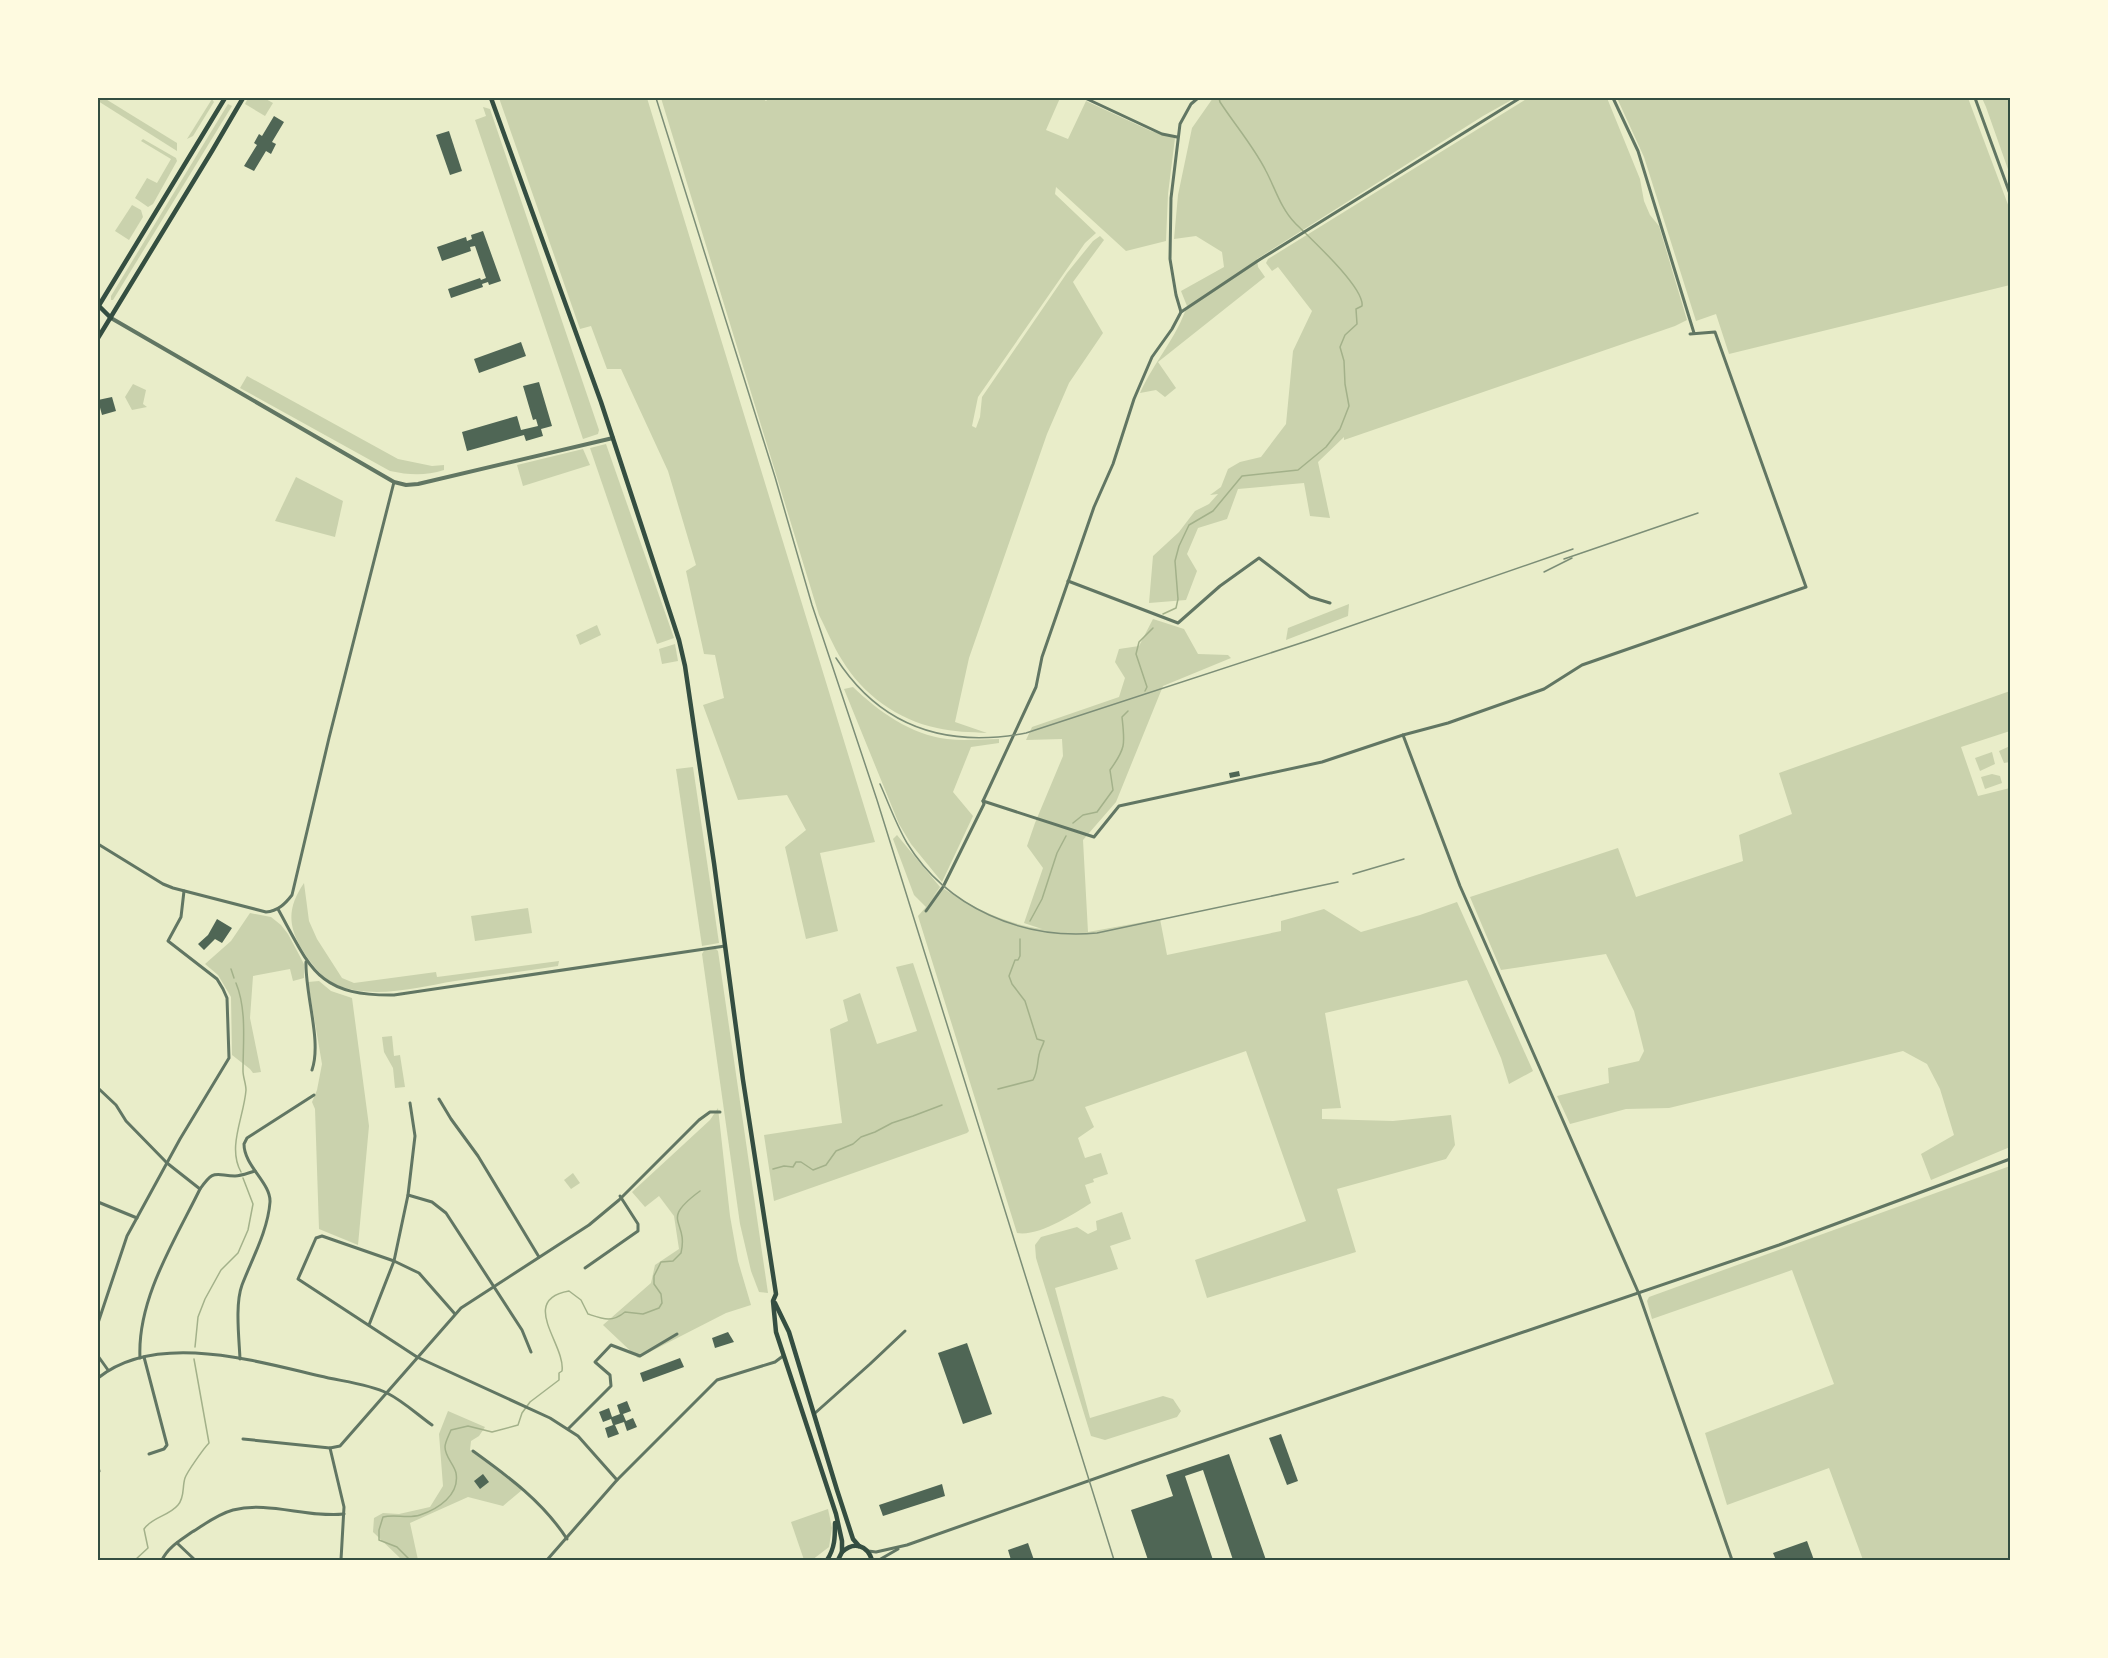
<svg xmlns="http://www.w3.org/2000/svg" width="2108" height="1658" font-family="Roboto,sans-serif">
<rect width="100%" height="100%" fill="#e9edc9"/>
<g fill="#cad2ad">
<polygon points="98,98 104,98 177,143 177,151 98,101"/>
<polygon points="248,98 264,98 273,103 265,116 245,104"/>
<polygon points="499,98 647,98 875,842 820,853 838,931 806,939 785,847 806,830 787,795 738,800 703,705 724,698 715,655 704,654 686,571 696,565 668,471 621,369 607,369 591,326 580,329"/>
<path d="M661,98H762L766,101L769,98H1060L1046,130L1068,139L1086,101L1151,131L1175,138L1168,194L1166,241L1126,251L1056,187L1055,194L1096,233L1085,243L978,397L972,426L976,428L980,417L982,397L1067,273L1093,241L1100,236L1104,240L1073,282L1103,333L1069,383L1047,434L969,658L955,722L987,733C971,732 953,732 937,728C898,720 862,694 842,660C833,646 827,630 819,615Z"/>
<path d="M1213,98H1515L1483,116L1257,259L1258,267L1265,277L1158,362L1176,388L1165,397L1156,390L1140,393C1154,362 1177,337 1187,306L1181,291L1224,267L1222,252L1196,236L1174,239L1178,195L1192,128Z"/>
<polygon points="1528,98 1607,98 1640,179 1644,201 1650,215 1659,226 1687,320 1675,326 1344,440 1344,437 1318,462 1330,518 1310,516 1304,483 1238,489 1227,519 1198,528 1187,554 1197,571 1186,600 1149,603 1153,556 1179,532 1195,511 1209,504 1218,494 1210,495 1221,487 1228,469 1240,462 1261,457 1286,424 1293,351 1312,311 1278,267 1272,271 1266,263 1268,259"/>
<polygon points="1617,98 1968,98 2010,210 2010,285 1729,354 1716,314 1696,321 1644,157"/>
<polygon points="1982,98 2010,98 2010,175 1986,107"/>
<polygon points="212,99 214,102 193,136 187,139"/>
<polygon points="228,104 232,106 113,300 111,300 111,296"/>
<polygon points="483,107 490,109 599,430 598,434 583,439 475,120 486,116"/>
<polygon points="143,139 176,158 177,161 153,204 148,207 135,198 147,178 157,183 171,159 141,141"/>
<polygon points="132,205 141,210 143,217 129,240 115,231"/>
<path d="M247,376L398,459L432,466L444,465V470C425,476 409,475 390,471L240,388Z"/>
<polygon points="133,384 146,390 143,404 147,407 132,410 125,397"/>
<polygon points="606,444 674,638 657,644 590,448"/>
<polygon points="583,449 590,465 523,486 517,465"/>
<polygon points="296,477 343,501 335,537 275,521"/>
<polygon points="1349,604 1348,616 1286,640 1288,628"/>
<path d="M1153,619L1184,629L1198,654L1228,655L1231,658L1163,686L1116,802L1083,840L1088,932L1160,919L1167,955L1281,931V921L1324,909L1361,932L1420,915L1457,902L1533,1071L1509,1084L1501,1058L1467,980L1325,1013L1341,1108L1322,1109V1119L1393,1121L1451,1115L1455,1145L1446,1159L1337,1189L1356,1252L1207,1298L1195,1260L1306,1221L1246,1051L1085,1107L1094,1127L1078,1138L1085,1158L1101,1153L1108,1174L1093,1179L1094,1182L1085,1185L1091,1203C1074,1214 1038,1237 1017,1233L918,916L926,907L914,895L893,839L897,835L940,887L932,898L941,887C972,907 1005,924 1042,929L1024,923L1043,868L1027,846L1035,823L1063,756L1062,739L1026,740L1032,727L1119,697L1125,678L1115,662L1119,649L1139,646Z"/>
<polygon points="597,625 601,635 580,645 576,635"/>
<polygon points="675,644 678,661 662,664 659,649"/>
<path d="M853,687C878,711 911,735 947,739C964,741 982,739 999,739V743L971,747L953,792L973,816L942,882L911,844L899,824L844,689Z"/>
<polygon points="2010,691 2010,731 1961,747 1978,796 2010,788 2010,1147 1931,1180 1921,1154 1954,1135 1940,1089 1927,1064 1903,1051 1669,1108 1626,1109 1570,1124 1557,1096 1609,1083 1608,1068 1639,1061 1644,1051 1634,1011 1606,954 1501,970 1470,897 1618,848 1636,897 1743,861 1739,835 1792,814 1779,773"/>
<polygon points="2010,746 2010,762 2004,763 1999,751"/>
<polygon points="1992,752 1995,764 1980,771 1975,758"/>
<polygon points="693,767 719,943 702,946 676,769"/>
<polygon points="1992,774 2000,776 2002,783 1985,789 1981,777"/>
<path d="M304,883L309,921L317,939L342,978L354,983L436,972L437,977L559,961L558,966C524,971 489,976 455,981C418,987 374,1000 337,985C321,978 309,961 300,946C287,923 289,905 304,883Z"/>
<polygon points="528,908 532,933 475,941 471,916"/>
<polygon points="250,913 271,917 281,925 288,934 304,964 304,978 293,981 290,969 253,976 250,1018 261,1072 253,1073 250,1069 232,1055 231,997 218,975 205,964 231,941"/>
<polygon points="715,948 718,951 768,1293 759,1292 751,1271 740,1224 702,954 705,949"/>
<polygon points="913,963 969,1131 967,1133 774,1201 764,1135 842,1123 830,1029 848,1021 843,1000 860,993 877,1044 917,1031 896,967"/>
<polygon points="319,981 331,991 352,998 369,1126 358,1245 319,1229 315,1109 312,1102 317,1090 322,1064 308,982"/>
<polygon points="392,1036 394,1056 400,1055 405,1087 395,1088 393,1068 384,1052 382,1037"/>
<polygon points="718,1108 730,1216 738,1261 751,1305 726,1313 638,1358 603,1325 651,1283 655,1265 679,1249 674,1216 659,1196 645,1207 632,1192 710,1120"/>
<polygon points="2010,1166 2010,1560 1863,1560 1829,1468 1727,1505 1705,1433 1834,1384 1792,1270 1652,1319 1647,1301 1649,1297"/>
<polygon points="573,1173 580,1183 571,1189 564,1180"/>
<polygon points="1122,1212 1131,1239 1110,1246 1118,1269 1055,1288 1090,1418 1163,1396 1173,1399 1181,1411 1177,1417 1105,1440 1091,1436 1036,1258 1035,1245 1041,1237 1077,1227 1088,1234 1097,1230 1096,1221"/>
<polygon points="448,1411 485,1427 479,1436 471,1441 470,1450 522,1490 503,1506 468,1497 410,1523 418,1560 400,1560 400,1558 373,1532 374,1518 383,1513 399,1514 430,1507 443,1486 439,1434"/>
<polygon points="828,1509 832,1528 829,1547 812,1560 804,1560 791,1522"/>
</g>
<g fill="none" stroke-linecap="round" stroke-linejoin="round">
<g stroke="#a3b18a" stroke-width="1.5">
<path d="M1163,614L1176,608L1178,599L1175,561L1179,546L1189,525L1213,511L1242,476L1298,470L1326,447L1340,429L1349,406L1345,384L1344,361L1340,347L1345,335L1357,324L1356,309L1362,306C1365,288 1309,237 1295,223C1281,209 1275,188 1266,171C1254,147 1235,125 1220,102L1219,98"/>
<polyline points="1145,691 1147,687 1136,654 1139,642 1153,628"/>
<path d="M1073,823L1083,815L1097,812L1113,790L1110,770C1126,748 1125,744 1122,717L1128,711"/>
<polyline points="1030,921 1042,899 1057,853 1066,836"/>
<polyline points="231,969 234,978"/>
<path d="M236,983C247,1010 243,1042 243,1071C243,1077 246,1084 246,1090C244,1117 227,1147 241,1172"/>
<path d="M998,1089L1033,1080C1038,1071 1037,1064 1039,1055C1040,1049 1043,1046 1044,1041L1037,1039L1025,1001L1012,984L1009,976L1015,960H1018L1020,956V939"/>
<polyline points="773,1169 784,1166 793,1167 796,1162 801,1162 813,1170 826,1165 836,1151 853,1144 861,1137 875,1132 892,1123 913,1116 942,1105"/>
<polyline points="195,1347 198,1317 205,1299 221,1270 238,1253 248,1230 253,1204 243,1178"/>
<path d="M135,1560L148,1548L144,1529C152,1517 169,1516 178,1505C185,1497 182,1487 185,1478C187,1472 204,1448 209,1443L194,1359"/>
<path d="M410,1560L397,1547L379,1540V1530L383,1517C395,1514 408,1519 420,1515C438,1509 460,1495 456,1473C454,1464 445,1457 445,1447C445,1442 449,1435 451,1430L468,1426L492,1432L518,1425L522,1413L530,1402L559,1380V1373L562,1371C566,1345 518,1300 569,1291L581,1300L588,1314C603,1319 612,1323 625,1312L643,1314L659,1308L662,1303L661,1294L654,1284V1276L661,1262L673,1261L681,1253C689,1219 658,1222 700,1191"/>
</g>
</g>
<g fill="#4f6655">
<polygon points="274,116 284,122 272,142 276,144 271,154 266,151 254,171 244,166 257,145 254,143 259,134 262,136"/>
<polygon points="449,131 462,171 450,175 436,135"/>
<polygon points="483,231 501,281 489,285 488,282 482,284 483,287 451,298 448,289 480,278 481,280 486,278 475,246 470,247 471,251 442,261 437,247 466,237 467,241 472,239 471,235"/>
<polygon points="521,342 526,356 479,373 474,359"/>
<polygon points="539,382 552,426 541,429 543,436 526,441 524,435 467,451 462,432 517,416 521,430 538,426 536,419 533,420 523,386"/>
<polygon points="112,397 116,411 102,415 98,400"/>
<polygon points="1239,771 1240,776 1230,778 1229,773"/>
<polygon points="217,919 232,928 222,943 215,939 204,950 198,944 208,935"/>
<polygon points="728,1332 734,1342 715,1348 712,1338"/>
<polygon points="967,1343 992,1414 963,1424 938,1353"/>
<polygon points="680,1358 684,1367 643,1382 640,1373"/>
<polygon points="627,1401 631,1411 623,1414 626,1421 633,1418 637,1427 627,1431 624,1422 615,1425 619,1434 608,1438 605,1428 613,1425 611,1419 603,1422 599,1412 609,1408 612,1417 620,1414 617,1405"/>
<polygon points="1281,1434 1298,1481 1287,1485 1269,1438"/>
<polygon points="1229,1454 1266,1560 1233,1560 1203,1470 1185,1476 1213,1560 1148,1560 1131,1510 1173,1496 1166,1475"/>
<polygon points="483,1474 489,1482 480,1489 474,1481"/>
<polygon points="942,1484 945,1496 883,1516 879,1505"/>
<polygon points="1807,1541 1814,1560 1776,1560 1773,1553"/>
<polygon points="1028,1543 1034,1560 1011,1560 1008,1550"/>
</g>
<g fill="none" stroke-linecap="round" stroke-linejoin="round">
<g stroke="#617663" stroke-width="3">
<polyline points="1085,98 1162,134 1177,137"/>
<polyline points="1613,98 1638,151 1694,333"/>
<polyline points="1975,98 2010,194"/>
<polyline points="1181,312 1176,295 1170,259 1171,198 1180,124 1191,104 1198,98"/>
<polyline points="1068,581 1178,623 1220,586 1259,558 1310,597 1330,603"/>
<polyline points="1403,735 1460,886 1639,1294 1732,1560"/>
<polyline points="983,801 1094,837 1119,806 1322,762 1403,735 1448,723 1544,689 1582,665 1806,587 1715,332 1690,334"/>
<path d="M98,844L163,884L173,888L266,912C278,911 285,904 292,895L329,738L394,482"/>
<path d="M278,909C311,969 317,996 394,995L725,946"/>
<polyline points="926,911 943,887 984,804 983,801 1036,687 1042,657 1094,507 1113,464 1134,399 1152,357 1172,329 1181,312 1259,260 1520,98"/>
<path d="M306,962C305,995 322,1041 312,1070"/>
<polyline points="98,1088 116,1105 126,1121 167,1163 200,1189"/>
<polyline points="439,1099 451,1119 478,1156 539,1257"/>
<polyline points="408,1195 432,1202 446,1213 522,1330 531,1352"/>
<polyline points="98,1202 137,1218"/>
<polyline points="585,1268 638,1231 638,1224 620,1196"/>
<polyline points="455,1314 419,1273 394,1261 322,1236 316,1238 298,1279 417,1357 550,1418 578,1436 617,1480"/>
<polyline points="98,1323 127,1236 180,1139 229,1058 227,998 223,989 217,979 168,941 181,917 184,891"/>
<polyline points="369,1325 394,1261 408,1195 415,1136 410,1103"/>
<polyline points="98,1356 108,1370"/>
<polyline points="144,1357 167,1445 164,1449 149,1454"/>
<path d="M140,1358C137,1299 175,1240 200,1189C214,1169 214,1175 235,1176C241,1176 248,1173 255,1171"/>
<path d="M240,1359C239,1337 235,1304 242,1285C252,1259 268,1230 270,1202C271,1183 244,1166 244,1144L247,1138L314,1095"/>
<path d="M98,1378C156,1331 255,1361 320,1376C340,1381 369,1384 387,1393C403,1401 418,1415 432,1425"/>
<polyline points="814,1414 870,1364 905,1331"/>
<polyline points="568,1429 611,1386 610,1375 595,1362 611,1345 640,1356 677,1334"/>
<polyline points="243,1439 330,1448"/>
<path d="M473,1451C509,1477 543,1502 567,1539"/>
<polyline points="98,1467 99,1471"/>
<polyline points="177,1543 195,1560"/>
<polyline points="868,1551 876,1552 907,1545 1139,1463 1779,1245 2010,1159"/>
<path d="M162,1560C168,1547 181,1540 192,1532C205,1524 218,1514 233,1510C269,1501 307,1518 344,1514"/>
<polyline points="341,1560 344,1507 330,1448 340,1446 461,1308 589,1225 619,1200 699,1120 710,1112 720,1112"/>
<polyline points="547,1560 617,1480 717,1380 775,1362 783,1356"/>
<polyline points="879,1560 898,1549"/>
</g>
<polyline stroke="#617663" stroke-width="4" points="111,318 394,482 406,485 418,484 613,438"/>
<g stroke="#344e41" stroke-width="4.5">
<polyline points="491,98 601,402 679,640 685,666 714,863 743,1080 776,1294 773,1301 776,1332 836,1514 842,1541 842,1552 838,1560"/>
<polyline points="98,305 111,318"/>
<polyline points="98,307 225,98"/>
<polyline points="98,338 212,151 243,98"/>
<polyline points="775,1303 789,1332 837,1490 853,1539 859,1546"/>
<path d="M842,1552C854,1541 867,1545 872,1560"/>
<path d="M827,1560C835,1548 835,1537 835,1523"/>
</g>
<g stroke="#7c8e77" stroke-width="1.5">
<polyline points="656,98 775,477 812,605 877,800 1114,1560"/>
<polyline points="1564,559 1698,513"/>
<polyline points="1544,572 1572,558"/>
<path d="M836,658C881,728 947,748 1026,733L1310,640L1573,549"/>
<path d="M880,784C889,804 896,824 907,843C947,908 1023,940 1097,933L1338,882"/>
<polyline points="1353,874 1404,859"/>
</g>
</g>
<rect width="2108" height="1658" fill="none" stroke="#fefae0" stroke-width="198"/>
<rect x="99" y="99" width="1910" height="1460" fill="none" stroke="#344e41" stroke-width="2"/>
</svg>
